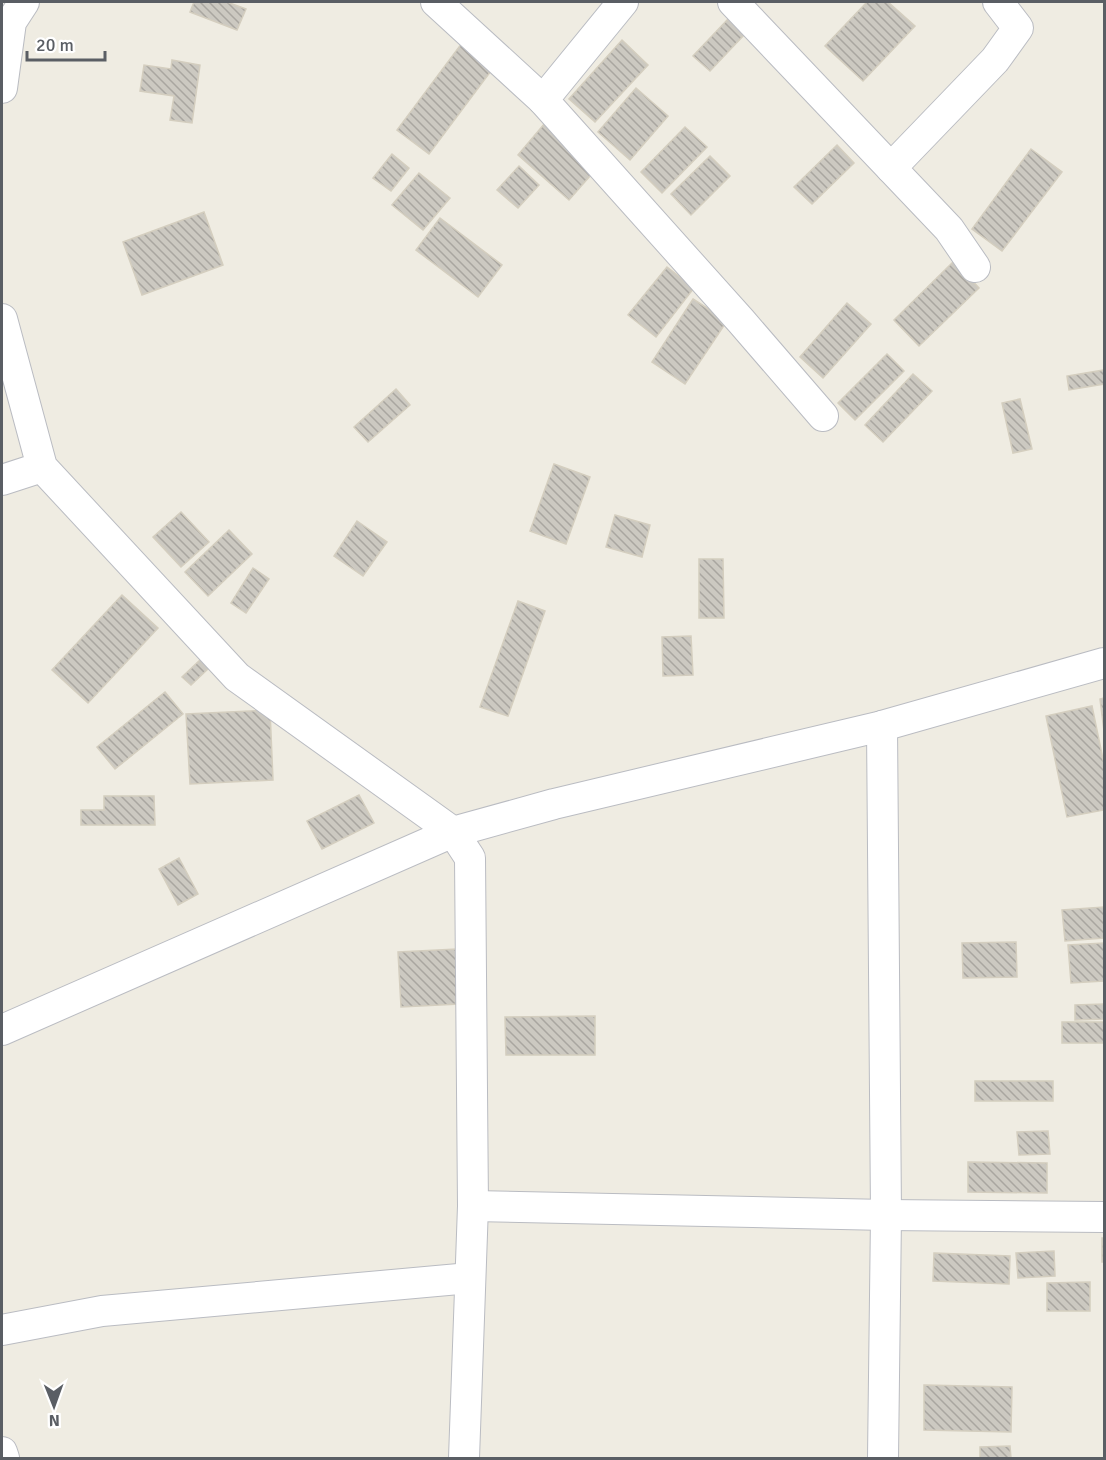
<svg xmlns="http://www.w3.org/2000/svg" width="1106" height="1460" font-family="Signika,sans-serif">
<defs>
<pattern id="building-back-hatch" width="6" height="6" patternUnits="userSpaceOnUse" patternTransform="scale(1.5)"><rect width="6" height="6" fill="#ccc9c1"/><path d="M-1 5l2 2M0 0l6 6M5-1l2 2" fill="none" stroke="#a9a6a0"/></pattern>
</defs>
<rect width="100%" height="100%" fill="#efece2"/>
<g fill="url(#building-back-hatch)" stroke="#d4cebf" stroke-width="1.5">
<polygon points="194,2 227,2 246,9 237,30 190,12"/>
<polygon points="867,2 888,2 915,26 863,81 825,46"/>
<polygon points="728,19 744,35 710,71 693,56"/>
<polygon points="622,40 648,65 595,122 569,99"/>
<polygon points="462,43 494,67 429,154 397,130"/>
<polygon points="172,60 200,65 192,123 170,120 174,96 140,91 144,65 171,69"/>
<polygon points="636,88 668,116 630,160 598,132"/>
<polygon points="545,123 597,168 569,200 518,155"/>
<polygon points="685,127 707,147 662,193 641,172"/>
<polygon points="837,145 854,163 812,204 794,187"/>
<polygon points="1031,149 1062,172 1002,251 972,229"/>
<polygon points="392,154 409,168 391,191 373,178"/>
<polygon points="710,156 730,176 691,215 671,194"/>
<polygon points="519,166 539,185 518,208 497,190"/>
<polygon points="419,173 450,198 423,230 392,205"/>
<polygon points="204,212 223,265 142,295 123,242"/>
<polygon points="440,218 502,265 478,297 416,250"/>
<polygon points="954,261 979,288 919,346 894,320"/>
<polygon points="667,267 694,288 656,337 628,315"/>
<polygon points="693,299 727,321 685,384 652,362"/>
<polygon points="847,303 871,324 823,378 800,357"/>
<polygon points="887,354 904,371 855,420 838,403"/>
<polygon points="1104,370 1104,384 1069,390 1067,376"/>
<polygon points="913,374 932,391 883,442 865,425"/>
<polygon points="396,389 410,405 368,442 354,427"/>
<polygon points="1020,399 1032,449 1013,453 1002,403"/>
<polygon points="554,464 590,477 566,544 530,531"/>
<polygon points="181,512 209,542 181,567 153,537"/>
<polygon points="615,515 650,525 642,557 606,547"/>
<polygon points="357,521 387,542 363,576 334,556"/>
<polygon points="229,530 252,554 208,596 185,572"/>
<polygon points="699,559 723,559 724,618 699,618"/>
<polygon points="253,568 269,579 246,613 231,603"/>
<polygon points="122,595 158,628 88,703 52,670"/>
<polygon points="518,601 545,611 508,716 480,707"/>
<polygon points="691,636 693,675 663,676 662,637"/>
<polygon points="201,659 209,668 191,685 182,677"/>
<polygon points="165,692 183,714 115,769 97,747"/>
<polygon points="1104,698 1104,731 1100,699"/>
<polygon points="1092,706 1104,764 1104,810 1067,817 1046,716"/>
<polygon points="270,710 273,780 190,784 186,714"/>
<polygon points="359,795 374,823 322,849 307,821"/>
<polygon points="104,796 154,796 155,825 81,825 81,810 104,810"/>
<polygon points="179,858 198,894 178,905 159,869"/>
<polygon points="1104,907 1104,938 1065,941 1062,910"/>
<polygon points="1016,942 1017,977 963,978 962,943"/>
<polygon points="1104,943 1104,981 1071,983 1068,945"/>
<polygon points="457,949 459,1004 401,1007 398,952"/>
<polygon points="1104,1004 1104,1019 1075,1020 1075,1005"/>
<polygon points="595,1016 595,1055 506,1055 505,1017"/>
<rect x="1062" y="1022" width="42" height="21"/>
<rect x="975" y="1081" width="78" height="20"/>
<polygon points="1048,1131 1050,1154 1019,1155 1017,1132"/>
<polygon points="968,1162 1047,1163 1047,1193 968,1192"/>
<rect x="1102" y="1238" width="2" height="24"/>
<polygon points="1054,1251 1055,1276 1018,1278 1016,1253"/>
<polygon points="934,1253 1010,1256 1009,1284 933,1281"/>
<polygon points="1090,1282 1090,1311 1047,1311 1047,1283"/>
<polygon points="924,1385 1012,1387 1011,1432 924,1430"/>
<polygon points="1010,1446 1011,1458 980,1458 980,1447"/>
</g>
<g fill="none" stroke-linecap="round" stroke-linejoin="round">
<g stroke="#babcc2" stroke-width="32">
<g id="minor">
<polyline points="436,2 543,100"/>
<polyline points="623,2 543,100 741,321 823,416"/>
<polyline points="733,2 949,229 975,267"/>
<polyline points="2,88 11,22 24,2"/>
<polyline points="891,168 995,60 1018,28 998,2"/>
<polyline points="2,319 42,467 237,677 453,832 554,804 882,726 1104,663"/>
<polyline points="2,480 42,467"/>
<polyline points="882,726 886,1215 883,1458"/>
<polyline points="2,1030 453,832 470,858 473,1206 464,1458"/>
<polyline points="473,1206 886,1215 1104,1217"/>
<polyline points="2,1330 102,1311 470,1278"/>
<polyline points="2,1452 4,1458"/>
</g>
</g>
<use href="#minor" stroke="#fff" stroke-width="30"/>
</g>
<rect width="1106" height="1460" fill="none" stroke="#5a5e64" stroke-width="6"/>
<g transform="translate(54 1406) rotate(179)" stroke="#ffffff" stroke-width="4.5" paint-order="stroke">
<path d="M0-4.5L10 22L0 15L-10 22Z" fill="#5a5e64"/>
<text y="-9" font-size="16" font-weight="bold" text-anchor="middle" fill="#5a5e64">N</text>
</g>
<path d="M27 51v9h78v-9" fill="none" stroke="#5a5e64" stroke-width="3"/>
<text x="36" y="51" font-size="18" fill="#5a5e64" stroke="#ffffff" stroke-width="4.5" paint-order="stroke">20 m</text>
</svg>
